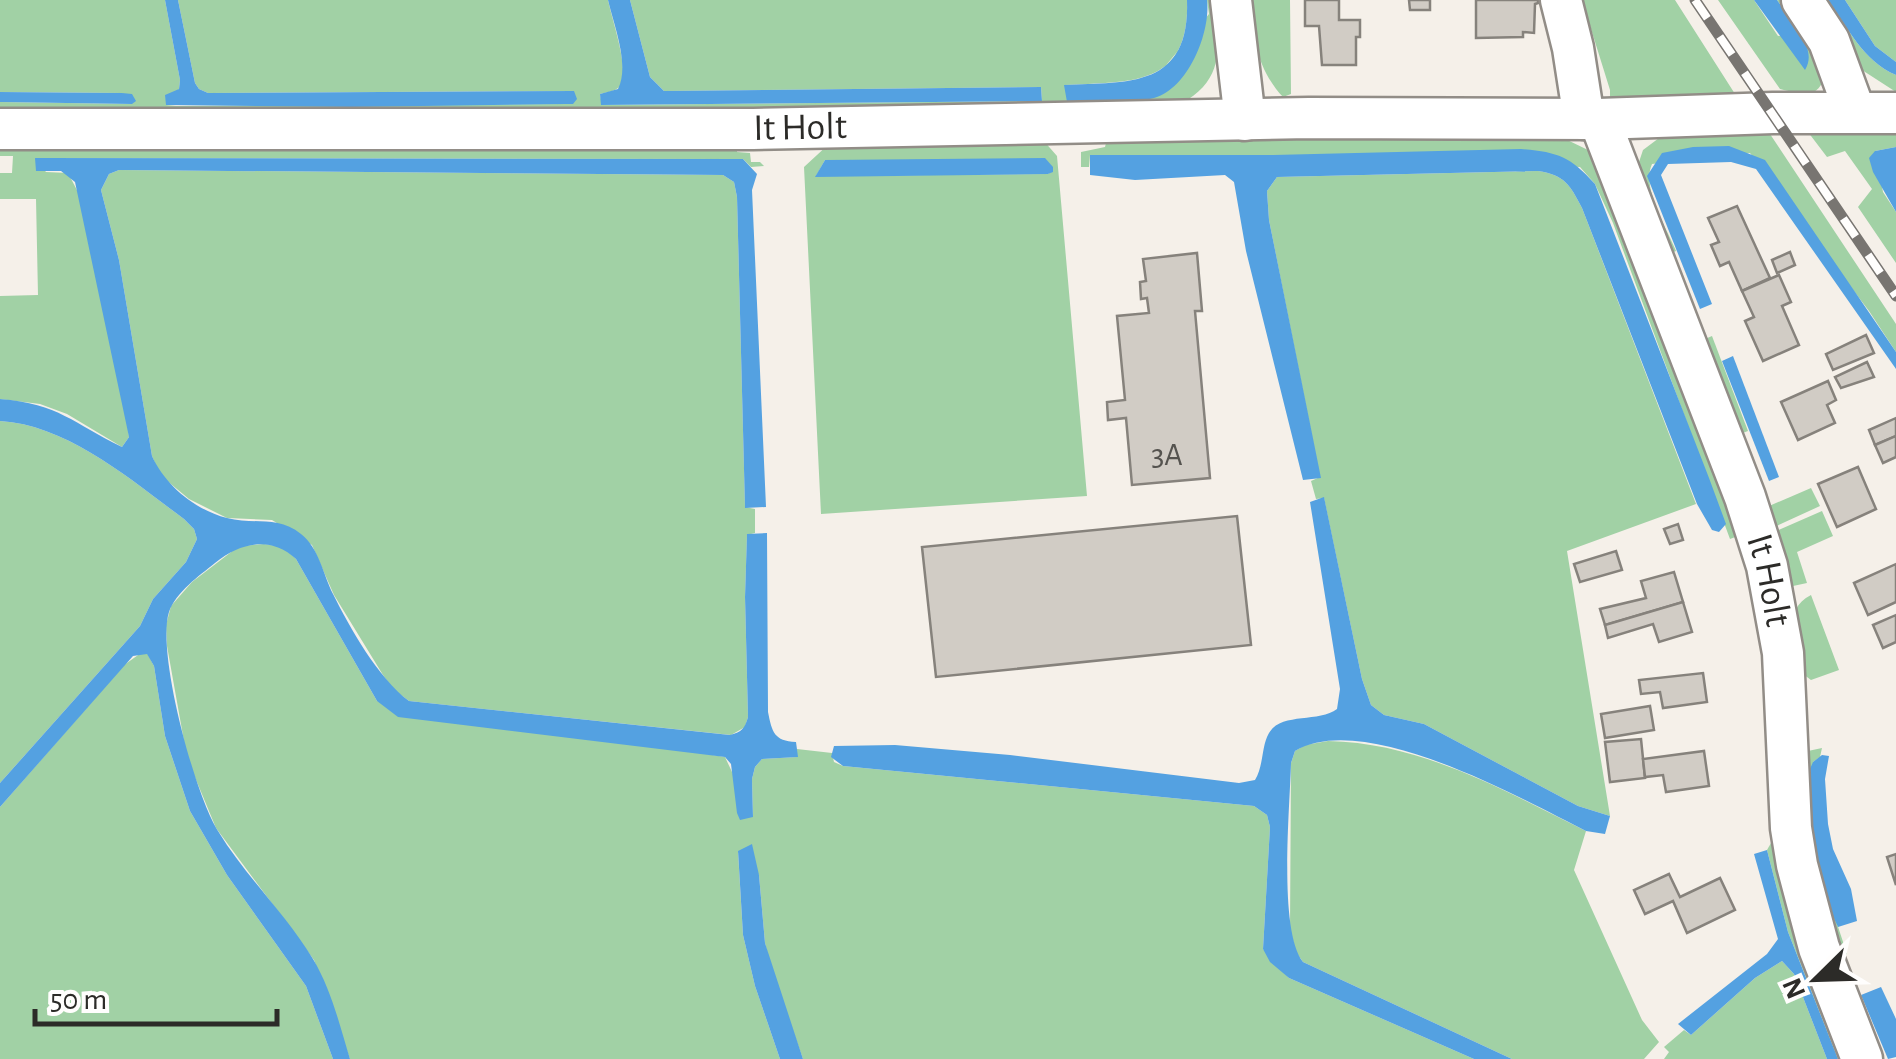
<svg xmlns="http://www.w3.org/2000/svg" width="1896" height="1059" font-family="'Alegreya Sans',sans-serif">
<rect width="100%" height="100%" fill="#f5f0e9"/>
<g fill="#a1d1a5" fill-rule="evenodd">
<path d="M0,0H165L180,80L179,89L166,105L176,106L565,104L573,91L208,93L199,89L195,83L178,0H608C612,19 628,66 622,83C619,91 608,92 600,94L602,105L1042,101L1041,87L664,91L650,77L630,0H1187C1190,88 1130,81 1065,85L1135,102L1209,14L1207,0H1218C1219,58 1225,85 1165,112L0,115V102L132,104L122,93L0,92Z"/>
<path d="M1248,0H1290L1291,94L1283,97C1257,69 1253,37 1248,0Z"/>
<polygon points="1582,0 1675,0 1735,94 1610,104 1610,90"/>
<path d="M1718,0H1754L1778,36L1800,34L1777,0H1794L1828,68C1819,99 1809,96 1780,89Z"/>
<path d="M1812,0H1828C1848,28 1863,61 1896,75V92L1862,70Z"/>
<polygon points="1845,0 1896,0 1896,62 1875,46"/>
<polygon points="1896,128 1896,147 1875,151 1883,192 1896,212 1896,263 1858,207 1872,189 1845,151 1827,157 1808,132"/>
<path d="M1667,132L1770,134L1896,324V352L1869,311L1750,153L1652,164C1641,188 1667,228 1676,251L1667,255L1636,171L1643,150Z"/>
<polygon points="1557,135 1588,150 1600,164 1728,489 1738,536 1730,539 1613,223 1595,184 1580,167 1273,155 1090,155 1089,167 1081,167 1081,152 1105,147 1107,139"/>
<path d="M1043,140L1057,156L1087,496L821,514L804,167L830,143ZM825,160H885L1053,171L1048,174L816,176Z"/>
<polygon points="0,143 737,143 737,152 750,153 751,162 760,162 764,166 751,167 743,159 35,158 46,172 68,173 79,194 128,424 129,437 122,447 67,414 40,404 0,399 0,296 38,295 36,199 0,199 0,173 12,173 13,156 0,156"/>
<polygon points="119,170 723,175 734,182 737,197 745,507 755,509 755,533 747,535 745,597 748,717 745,727 731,735 409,701 393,689 383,675 334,595 312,545 272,520 227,518 189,499 160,475 152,456 119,260 101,190 109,174"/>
<path d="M1538,171C1565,175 1570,185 1582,208L1696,504L1567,551L1610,816L1578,806L1424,724L1384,715L1371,705L1362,679L1324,498L1316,499L1311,481L1320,477L1269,220L1267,191L1277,177Z"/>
<polygon points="1712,336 1748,431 1735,436 1698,342"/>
<path d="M0,421C68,425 131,480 184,519L194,529L197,539L186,562L153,599L140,626L0,783Z"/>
<polygon points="1811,488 1820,506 1770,529 1764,511 1769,506"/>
<polygon points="1822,511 1833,536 1797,552 1807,583 1793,586 1785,583 1772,533"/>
<polygon points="264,544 283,547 296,559 377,701 725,757 753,817 752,779 755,767 762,759 797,757 797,749 832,753 834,762 843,766 1254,806 1267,815 1270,827 1263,949 1289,978 1474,1059 803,1059 772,971 765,943 759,875 738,852 743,935 755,986 780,1059 350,1059 314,960 216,828 187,758 167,646 166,625 171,606 192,582 239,546"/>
<path d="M1811,595L1839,670L1811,680L1799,671C1795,643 1781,610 1811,595Z"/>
<polygon points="141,653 147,653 154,666 165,736 190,811 227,875 306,986 333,1059 0,1059 0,807 124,665"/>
<path d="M1328,741C1422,743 1503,790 1586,831L1574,870L1642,1020L1659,1042L1644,1059H1512L1303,962L1296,952L1290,929L1291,763L1295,751L1305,745Z"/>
<polygon points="1822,748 1820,757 1813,762 1818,866 1847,954 1838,958 1824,917 1801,759 1808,751"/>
<polygon points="1771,843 1776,844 1847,1059 1838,1059 1788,932 1767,850"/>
<polygon points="1782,961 1794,974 1827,1059 1664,1059 1669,1052 1664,1047 1684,1030 1691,1035 1755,978"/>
</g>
<g fill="#54a1e1">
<polygon points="165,0 178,0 195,83 199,89 208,93 574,91 577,99 573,104 565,104 351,107 166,105 165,95 179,89 180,80"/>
<path d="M608,0H630L650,77L664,91L1041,87L1042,101L601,105L600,94L618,89C630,65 614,26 608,0Z"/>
<path d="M1187,0H1207C1211,32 1188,89 1154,98C1127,106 1095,102 1067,102L1064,85C1130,82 1190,88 1187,0Z"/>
<path d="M1754,0H1777C1790,19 1819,48 1805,70Z"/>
<path d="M1828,0H1845L1875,46L1896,62V75C1863,61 1848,28 1828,0Z"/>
<polygon points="0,92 122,93 132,94 136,101 132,104 0,102"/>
<polygon points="1729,146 1765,160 1896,352 1896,369 1756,169 1731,162 1668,164 1661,175 1712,304 1700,309 1647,176 1662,153 1693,147"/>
<polygon points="1896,147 1896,212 1873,172 1869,158 1875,151"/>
<path d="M1521,149C1557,152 1570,156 1595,184L1709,478L1726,524L1719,532L1712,530L1697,504L1582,208C1570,185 1565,175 1538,171L1277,177L1267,191L1269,220L1321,478L1303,480L1246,251L1234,182L1225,175L1135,180L1090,175V155H1273Z"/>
<path d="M35,158L743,159L757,174L752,190L766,507L745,508L737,197L734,182L723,175L119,170L109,174L101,190L119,260L152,456C165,485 195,510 227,518C253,525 277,515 301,534C319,548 323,574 333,594C350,628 378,678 409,701L730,735C742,732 745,728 748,717L745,597L747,534L767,533L768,712C772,732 774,741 796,742L798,757L762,759L755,767L752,779L753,817L740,820L737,813L731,764L725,757L398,717L377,701L296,559C271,536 241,542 215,563C199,576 176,592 169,612C156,652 195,795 218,831C246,877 286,914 313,959C331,989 340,1026 350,1059H333L306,986L227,875L190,811L165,736L154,666L147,654L133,656L0,807V783L140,626L153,599L186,562L197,539L194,529L184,519C131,480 68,425 0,421V399C60,404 72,423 122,447L129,437L75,182L61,171H36Z"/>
<polygon points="1045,158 1053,167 1053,172 1048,174 815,177 825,160"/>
<polygon points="1733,356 1779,477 1769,481 1722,361"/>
<path d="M1324,497L1362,679L1371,705L1384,715L1424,724L1578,806L1610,816L1605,834L1586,831C1520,798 1365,710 1295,751L1291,763C1290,807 1278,930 1303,962L1512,1059H1474L1289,978L1270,962L1263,949L1270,827L1267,815L1254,806L843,766L831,757L834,746L895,745L1010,755L1239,783L1255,780C1264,765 1261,747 1269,733C1281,712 1319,723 1337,709L1340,689L1310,502Z"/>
<path d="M1822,755L1829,756L1825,779L1828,824L1833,849L1851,889L1857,921L1838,927C1815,878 1810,823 1810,769L1813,762Z"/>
<polygon points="752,844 759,875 765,943 803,1059 780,1059 755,986 743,935 738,851"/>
<polygon points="1767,850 1788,932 1838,1059 1827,1059 1794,974 1782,961 1755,978 1691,1035 1678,1024 1767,954 1778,939 1754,854"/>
<polygon points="1881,987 1896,1019 1896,1057 1888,1059 1861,995"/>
</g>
<g fill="#d1ccc5" stroke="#86827c" stroke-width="2.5">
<polygon points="1305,0 1339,0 1339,20 1360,20 1360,37 1356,37 1356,65 1322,65 1319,26 1305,26"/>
<polygon points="1409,0 1430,0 1430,10 1410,10"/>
<polygon points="1476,0 1538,0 1538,3 1535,4 1534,33 1523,32 1523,37 1476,38"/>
<polygon points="1737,206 1770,278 1742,291 1729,262 1720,266 1711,245 1719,242 1708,218"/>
<polygon points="1790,252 1795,265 1777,273 1772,260"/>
<polygon points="1197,253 1202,311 1195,311 1210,478 1132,485 1126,418 1108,420 1107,402 1125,400 1117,316 1149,313 1147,298 1141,299 1140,282 1146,281 1143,259"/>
<polygon points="1779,275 1791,302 1782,306 1799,345 1763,361 1745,321 1754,317 1742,291"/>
<polygon points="1866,335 1874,353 1833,370 1826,354"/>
<polygon points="1867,362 1874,377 1841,388 1835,377"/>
<polygon points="1828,381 1836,400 1827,405 1835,423 1798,440 1781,402"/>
<polygon points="1896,418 1896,436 1875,445 1869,430"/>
<polygon points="1896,436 1896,457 1883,463 1875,445"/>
<polygon points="1858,467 1876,509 1837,527 1818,484"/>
<polygon points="1237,516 1251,645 936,677 922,547"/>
<polygon points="1678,524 1683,540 1670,544 1664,529"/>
<polygon points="1616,551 1622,570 1580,582 1574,564"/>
<polygon points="1896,564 1896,602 1868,615 1854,583"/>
<polygon points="1674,572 1683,602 1605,625 1600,609 1646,598 1641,581"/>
<polygon points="1683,602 1692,632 1659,642 1653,624 1608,638 1605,625"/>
<polygon points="1896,615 1896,642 1883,648 1873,625"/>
<polygon points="1703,673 1707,702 1663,708 1660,692 1641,694 1639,680"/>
<polygon points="1650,706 1654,730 1605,738 1601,714"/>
<polygon points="1641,739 1645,778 1610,782 1605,742"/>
<polygon points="1704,751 1709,786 1666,792 1663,775 1645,777 1643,759"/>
<polygon points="1896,854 1896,885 1887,857"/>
<polygon points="1669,874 1680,897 1720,878 1735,910 1687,933 1673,901 1645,914 1634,890"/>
</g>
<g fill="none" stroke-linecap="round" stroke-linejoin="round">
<g stroke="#928d87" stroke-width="45">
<g id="minor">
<polyline points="1231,0 1245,120"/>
<polyline points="1561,0 1573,48 1584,119"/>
<polyline points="1802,0 1829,41 1855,112"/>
<path id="s1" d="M1599,119L1745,497L1767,566L1783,653L1791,828L1797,865L1819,948L1862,1059"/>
<path id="s2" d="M0,129H753L1309,118L1599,119L1773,113H1896"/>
</g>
</g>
<use href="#minor" stroke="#fff" stroke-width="40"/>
<g stroke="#787571" stroke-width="11">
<polyline id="rail" points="1695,0 1896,296"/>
</g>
<use href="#rail" stroke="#fffefd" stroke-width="8" stroke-dasharray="22" stroke-linecap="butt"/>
</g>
<g text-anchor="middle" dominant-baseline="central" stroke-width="10" stroke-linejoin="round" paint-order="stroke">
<g font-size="32" fill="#55534f">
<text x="1167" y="455">3A</text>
</g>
<g font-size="38" fill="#2c2b28" stroke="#fffefd">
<text stroke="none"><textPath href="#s2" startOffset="800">It Holt</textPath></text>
<text stroke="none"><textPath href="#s1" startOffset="492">It Holt</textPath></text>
</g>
</g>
<g transform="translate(1816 979) rotate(247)" stroke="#fffefd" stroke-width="8" paint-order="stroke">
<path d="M0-8L18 38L0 25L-18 38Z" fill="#2c2b28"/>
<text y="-15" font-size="28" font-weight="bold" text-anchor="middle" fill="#2c2b28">N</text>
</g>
<path d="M35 1009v15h242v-15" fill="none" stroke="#2c2b28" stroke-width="5"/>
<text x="50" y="1009" font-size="30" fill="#2c2b28" stroke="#fffefd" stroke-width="8" paint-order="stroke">50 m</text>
</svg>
